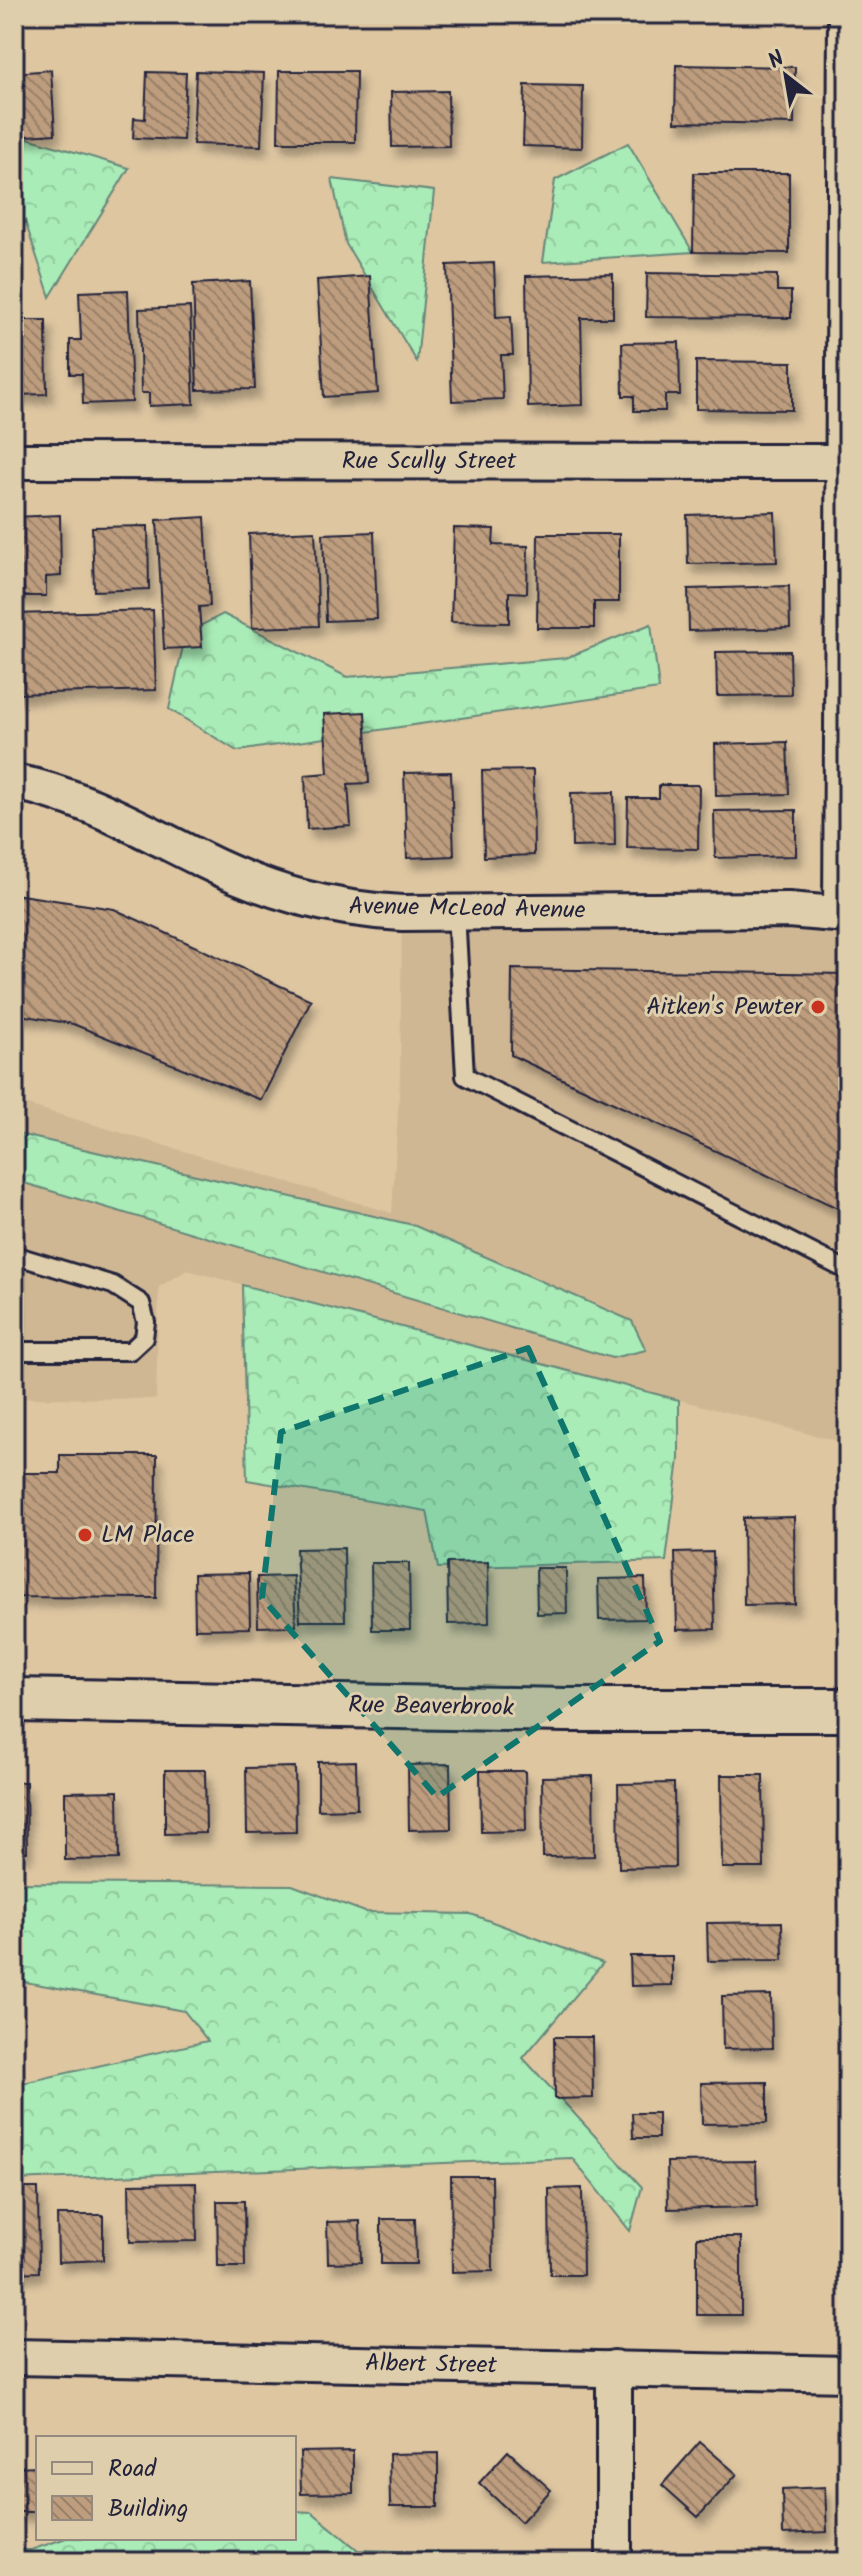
<svg xmlns="http://www.w3.org/2000/svg" width="862" height="2576" font-family="Kalam,sans-serif">
<defs>
<pattern id="forest-crowns" width="20" height="18" patternUnits="userSpaceOnUse" patternTransform="scale(2)"><rect width="20" height="18" fill="#a9ecb7"/><path d="M2 6a3 3 0 1 1 6 0M12 15a3 3 0 1 1 6 0" fill="none" stroke="#91ca9e"/></pattern>
<pattern id="building-back-hatch" width="6" height="6" patternUnits="userSpaceOnUse" patternTransform="scale(2)"><rect width="6" height="6" fill="#bd9d7e"/><path d="M-1 5l2 2M0 0l6 6M5-1l2 2" fill="none" stroke="#998068"/></pattern>
<filter id="shadow"><feDropShadow dx="5" dy="9" stdDeviation="4" flood-color="#0004"/></filter>
</defs>
<rect width="100%" height="100%" fill="#dec6a1"/>
<filter id="ink" filterUnits="userSpaceOnUse"><feTurbulence type="fractalNoise" baseFrequency=".0125" numOctaves="2"/><feDisplacementMap in="SourceGraphic" scale="16" xChannelSelector="R" yChannelSelector="G"/><feConvolveMatrix kernelMatrix="1 2 1 2 8 2 1 2 1" color-interpolation-filters="sRGB"/></filter>
<g filter="url(#ink)">
<polygon fill="#d0b794" points="402,913 848,915 848,1444 187,1270 159,1287 156,1399 14,1398 14,1101 392,1213 400,1079"/>
<g fill="url(#forest-crowns)" stroke="#668779" stroke-width="2">
<polygon points="14,134 129,168 50,297 25,221 14,214"/>
<polygon points="628,143 693,252 543,262 555,180"/>
<polygon points="332,179 434,191 417,362 346,244"/>
<polygon points="223,614 347,677 566,658 651,624 659,689 237,751 169,709 186,633"/>
<polygon points="14,1133 413,1225 632,1321 646,1350 612,1358 14,1180"/>
<polygon points="242,1285 679,1400 679,1459 666,1561 438,1568 427,1511 247,1480"/>
<polygon points="14,1883 292,1885 365,1912 471,1914 603,1963 523,2058 642,2187 630,2231 572,2158 14,2180 14,2085 208,2041 184,2011 14,1980"/>
<polygon points="294,2511 312,2512 358,2550 586,2556 585,2562 14,2562 14,2550 31,2550 66,2538 294,2538"/>
</g>
<g fill="url(#building-back-hatch)" stroke="#22223b" stroke-width="2" filter="url(#shadow)">
<polygon points="676,65 795,67 794,124 675,122"/>
<polygon points="51,70 55,134 14,137 14,73"/>
<polygon points="196,71 264,73 261,146 193,144"/>
<polygon points="279,71 356,71 355,142 278,142"/>
<polygon points="147,72 186,73 183,140 133,138 134,118 145,119"/>
<polygon points="525,85 583,86 582,148 523,146"/>
<polygon points="448,91 449,146 392,147 391,92"/>
<polygon points="694,173 789,173 789,253 693,252"/>
<polygon points="494,263 496,317 511,316 513,355 501,355 503,399 452,401 447,265"/>
<polygon points="647,273 777,275 777,291 791,291 791,318 646,317"/>
<polygon points="613,274 613,318 581,318 583,405 528,407 526,276"/>
<polygon points="370,276 378,393 324,397 317,280"/>
<polygon points="250,281 255,389 197,390 193,284"/>
<polygon points="128,290 132,402 83,404 82,374 70,374 70,340 81,340 79,292"/>
<polygon points="190,307 194,404 149,406 149,393 141,393 139,309"/>
<polygon points="14,320 46,320 47,394 14,395"/>
<polygon points="679,342 680,395 665,395 665,411 634,411 634,396 623,396 622,343"/>
<polygon points="696,361 792,362 792,410 696,409"/>
<polygon points="775,512 777,562 688,564 687,515"/>
<polygon points="60,515 61,576 46,577 46,596 14,596 14,517"/>
<polygon points="205,517 210,606 199,607 202,647 164,649 157,520"/>
<polygon points="148,526 149,589 94,591 92,527"/>
<polygon points="454,528 494,529 493,545 528,546 527,593 509,592 509,623 451,622"/>
<polygon points="315,531 319,626 252,628 249,534"/>
<polygon points="374,532 377,619 326,621 323,534"/>
<polygon points="538,534 619,534 619,602 594,602 594,628 537,628"/>
<polygon points="789,586 790,628 689,631 688,589"/>
<polygon points="153,610 156,690 14,694 14,614"/>
<polygon points="790,651 791,695 717,696 716,652"/>
<polygon points="365,712 369,783 348,784 351,826 307,829 305,775 328,773 324,714"/>
<polygon points="787,742 789,794 716,796 715,744"/>
<polygon points="533,770 534,855 484,857 482,771"/>
<polygon points="451,772 454,856 407,858 404,773"/>
<polygon points="659,785 699,785 698,849 627,848 628,798 659,798"/>
<polygon points="614,792 615,846 572,847 571,793"/>
<polygon points="796,810 796,856 715,858 714,811"/>
<polygon points="14,894 114,909 311,1000 261,1100 73,1024 14,1014"/>
<polygon points="512,969 848,974 848,1213 511,1055"/>
<rect x="14" y="1262" width="3" height="63"/>
<polygon points="60,1455 157,1455 156,1598 14,1597 14,1473 60,1473"/>
<polygon points="794,1517 795,1604 744,1605 743,1518"/>
<polygon points="344,1548 345,1621 300,1621 296,1549"/>
<polygon points="713,1552 715,1629 677,1630 675,1553"/>
<polygon points="488,1562 489,1623 448,1624 447,1563"/>
<polygon points="371,1563 409,1563 410,1630 372,1630"/>
<polygon points="536,1568 566,1568 567,1613 537,1614"/>
<polygon points="249,1573 250,1628 195,1629 194,1574"/>
<polygon points="293,1576 296,1626 258,1627 257,1577"/>
<polygon points="645,1578 646,1619 599,1620 598,1579"/>
<polygon points="356,1761 357,1809 318,1810 318,1762"/>
<polygon points="450,1764 451,1829 409,1830 408,1765"/>
<polygon points="295,1767 296,1832 247,1833 246,1768"/>
<polygon points="165,1770 205,1770 206,1833 165,1834"/>
<polygon points="480,1771 525,1771 526,1831 481,1832"/>
<polygon points="721,1775 763,1775 764,1868 722,1868"/>
<polygon points="593,1776 594,1856 543,1857 542,1777"/>
<polygon points="14,1782 26,1782 27,1852 14,1852"/>
<polygon points="674,1783 675,1867 619,1868 618,1784"/>
<polygon points="118,1791 119,1859 65,1860 65,1792"/>
<polygon points="782,1922 783,1960 708,1961 707,1923"/>
<polygon points="630,1956 672,1956 672,1985 631,1986"/>
<polygon points="771,1995 772,2048 723,2049 722,1996"/>
<polygon points="554,2037 592,2037 593,2098 555,2099"/>
<polygon points="767,2082 767,2123 702,2124 701,2083"/>
<polygon points="632,2113 658,2113 658,2138 633,2138"/>
<polygon points="756,2161 757,2207 668,2209 667,2162"/>
<polygon points="451,2176 492,2176 493,2271 452,2272"/>
<polygon points="196,2183 197,2241 130,2242 129,2184"/>
<polygon points="14,2188 38,2188 39,2272 14,2273"/>
<polygon points="582,2188 583,2275 550,2275 549,2189"/>
<polygon points="217,2201 244,2201 245,2267 218,2267"/>
<polygon points="57,2215 103,2215 103,2260 58,2262"/>
<polygon points="381,2219 415,2219 416,2264 381,2264"/>
<polygon points="360,2221 361,2262 328,2263 327,2222"/>
<rect x="697" y="2237" width="44" height="78"/>
<polygon points="700,2442 737,2474 698,2517 662,2485"/>
<polygon points="353,2451 353,2493 301,2494 300,2452"/>
<polygon points="508,2451 551,2490 521,2522 479,2483"/>
<polygon points="438,2453 438,2507 390,2507 389,2454"/>
<polygon points="38,2466 38,2512 14,2512 14,2467"/>
<polygon points="825,2487 827,2532 783,2534 782,2489"/>
</g>
<g fill="none" stroke-linecap="round" stroke-linejoin="round">
<g stroke="#22223b" stroke-width="22">
<g id="service">
<polyline points="456,912 465,1076 848,1271"/>
<polyline points="14,1255 113,1285 141,1303 146,1322 144,1338 130,1351 14,1351"/>
</g>
</g>
<g stroke="#22223b" stroke-width="40">
<g id="minor">
<polyline points="14,461 844,462"/>
<path d="M14,782C82,795 139,829 201,859C267,892 329,909 402,913L788,910L848,915"/>
<polyline points="841,914 846,14"/>
<polyline points="14,2357 848,2374"/>
<polyline points="614,2368 614,2562"/>
</g>
</g>
<g stroke="#22223b" stroke-width="48">
<polyline id="tertiary" points="14,1700 566,1710 848,1710"/>
</g>
<use href="#service" stroke="#dfceab" stroke-width="16"/>
<use href="#minor" stroke="#dfceab" stroke-width="34"/>
<use href="#tertiary" stroke="#dfceab" stroke-width="42"/>
</g>
</g>
<path fill="#0f766e" fill-opacity="0.2" stroke="#0f766e" stroke-width="6" stroke-dasharray="16 10" stroke-linejoin="round" d="M528,1348L660,1641L437,1797L262,1598L281,1432Z"/>
<g fill="#c8321e" stroke="#dfceab" stroke-width="3">
<circle cx="818" cy="1007" r="8"/>
<circle cx="85" cy="1535" r="8"/>
</g>
<g text-anchor="middle" dominant-baseline="central" stroke-width="6" stroke-linejoin="round" paint-order="stroke">
<g font-size="24" fill="#22223b" stroke="#dfceab">
<text x="429" y="461">Rue Scully Street</text>
<text transform="translate(467 909) rotate(1)">Avenue McLeod Avenue</text>
<text transform="translate(431 1707) rotate(1)">Rue Beaverbrook</text>
<text transform="translate(431 2365) rotate(1)">Albert Street</text>
</g>
<g font-size="24" fill="#22223b" stroke="#dfceab" text-anchor="end">
<text x="802" y="1007">Aitken's Pewter</text>
<text x="101" y="1535" text-anchor="start">LM Place</text>
</g>
</g>
<rect width="862" height="2576" fill="none" stroke="#dfceab" stroke-width="48"/>
<rect x="24" y="24" width="814" height="2528" fill="none" stroke="#22223b" stroke-width="3" filter="url(#ink)"/>
<rect x="36" y="2436" width="260" height="104" fill="#dfceab" stroke="#93897e" stroke-width="2"/>
<rect x="52" y="2462" width="40" height="12" fill="#dfceab" stroke="#93897e" stroke-width="2"/>
<text x="108" y="2476" font-size="24" fill="#22223b">Road</text>
<rect x="52" y="2496" width="40" height="24" fill="url(#building-back-hatch)" stroke="#93897e" stroke-width="2"/>
<text x="108" y="2516" font-size="24" fill="#22223b">Building</text>
<g transform="translate(786 76) rotate(329)" stroke="#dfceab" stroke-width="6" paint-order="stroke">
<path d="M0-6L14 30L0 20L-14 30Z" fill="#22223b"/>
<text y="-12" font-size="22" font-weight="bold" text-anchor="middle" fill="#22223b">N</text>
</g>
</svg>
